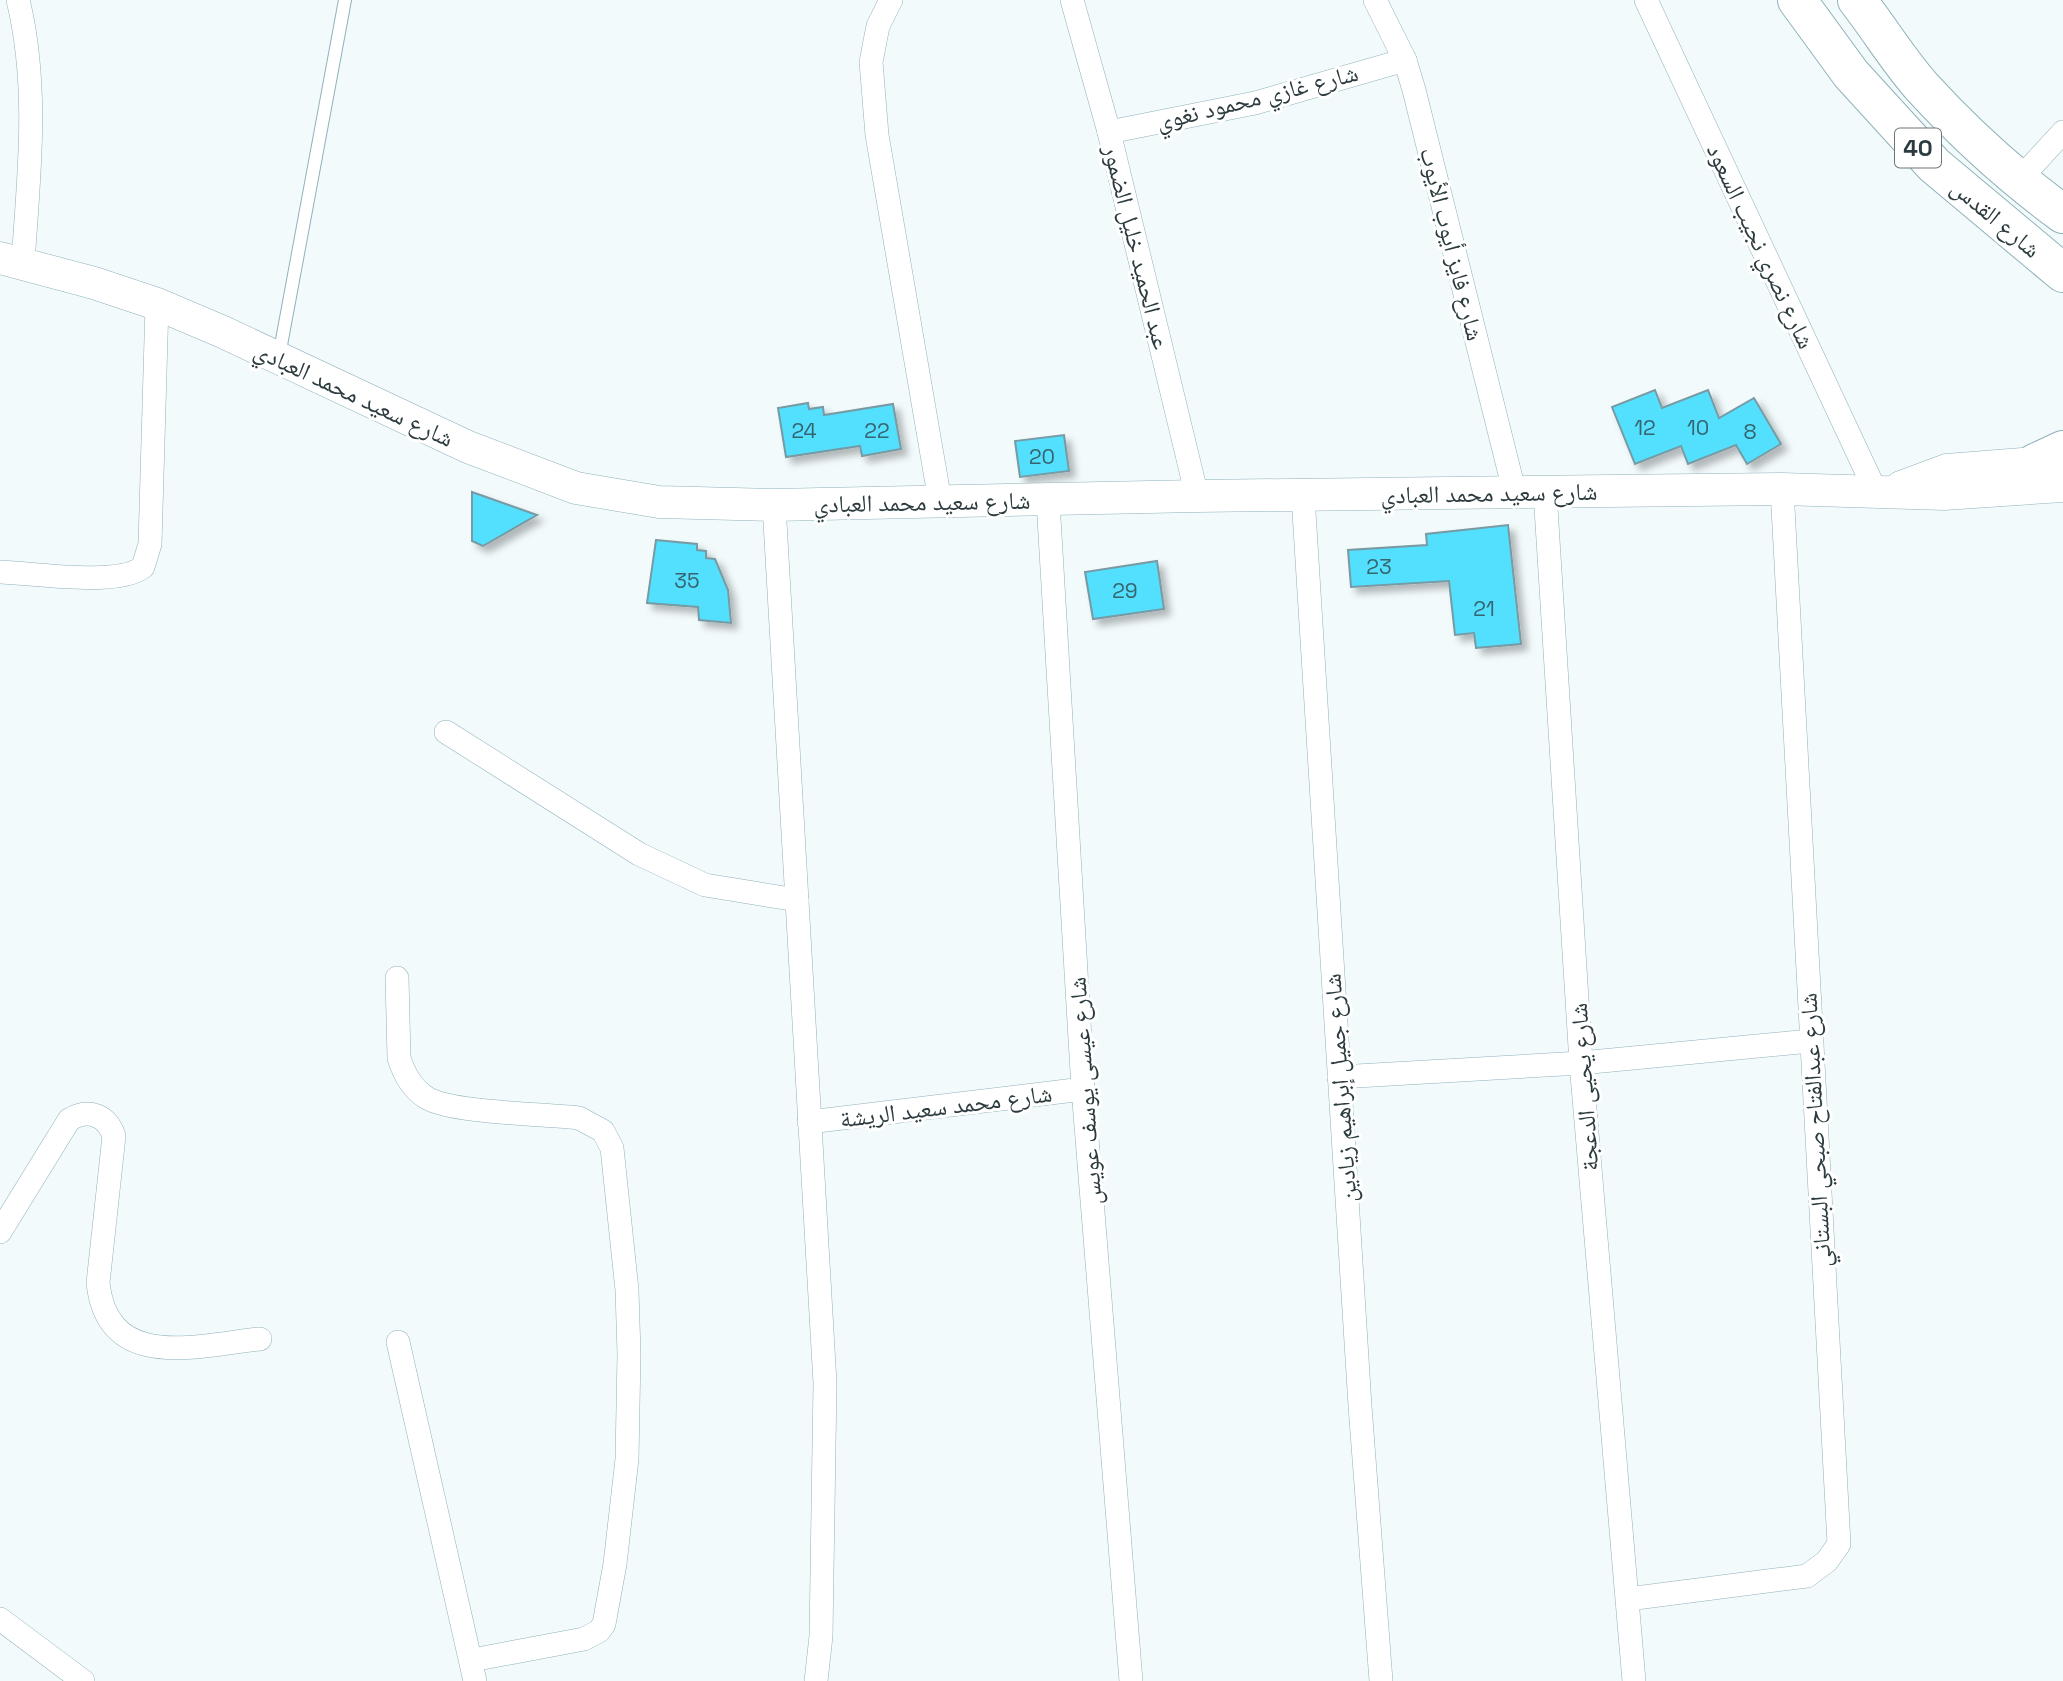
<svg xmlns="http://www.w3.org/2000/svg" width="2063" height="1681" font-family="'Space Grotesk','Noto Naskh Arabic',sans-serif">
<defs>
<filter id="shadow"><feDropShadow dx="6" dy="6" stdDeviation="3.5" flood-color="#0004"/></filter>
</defs>
<rect width="100%" height="100%" fill="#f2fafc"/>
<g fill="#52dffe" stroke="#779aa3" stroke-width="2" filter="url(#shadow)">
<polygon points="1655,390 1662,408 1708,390 1719,418 1754,398 1781,444 1747,464 1736,445 1688,464 1681,446 1635,464 1612,407"/>
<polygon points="808,403 809,409 823,407 824,415 893,404 901,449 862,456 860,446 786,457 778,408"/>
<polygon points="1064,435 1069,471 1020,477 1015,441"/>
<polygon points="472,492 537,515 483,546 472,541"/>
<polygon points="1508,525 1521,644 1476,648 1474,633 1455,635 1449,581 1351,587 1348,550 1427,545 1426,534"/>
<polygon points="656,540 697,544 697,550 706,551 706,558 715,559 728,590 731,623 699,620 698,607 647,603"/>
<polygon points="1157,561 1164,609 1093,619 1085,572"/>
</g>
<g fill="none" stroke-linecap="round" stroke-linejoin="round">
<g stroke="#8fb2bb" stroke-width="14">
<polyline id="lane" points="279,356 345,0"/>
</g>
<g stroke="#8fb2bb" stroke-width="24">
<g id="street">
<path d="M18,0C39,86 29,175 23,262"/>
<polyline points="891,0 878,26 871,62 877,135 940,501"/>
<polyline points="1072,0 1109,132 1197,496"/>
<polyline points="1375,0 1405,60 1414,90 1515,494"/>
<polyline points="1646,0 1876,492"/>
<polyline points="1109,132 1255,103 1405,60"/>
<polyline points="2018,181 2063,132"/>
<polyline points="1545,492 1581,1063 1634,1681"/>
<polyline points="1303,496 1360,1406 1381,1681"/>
<polyline points="1048,501 1083,1089 1131,1681"/>
<polyline points="774,505 825,1383 821,1636 816,1681"/>
<path d="M0,572C33,573 118,587 143,567L150,544L157,304"/>
<polyline points="446,732 639,854 705,885 797,900"/>
<path d="M397,978L399,1058C404,1074 412,1089 427,1098C452,1113 545,1114 579,1118L603,1131L612,1148L627,1290L629,1354L627,1459L615,1564L604,1624L599,1631L584,1639L472,1660"/>
<polyline points="1339,1077 1581,1063 1810,1041"/>
<polyline points="809,1122 1083,1089"/>
<path d="M0,1232L69,1120C88,1108 107,1115 114,1136L98,1283C108,1373 198,1345 260,1339"/>
<polyline points="398,1342 475,1681"/>
<polyline points="1628,1599 1807,1576 1827,1561 1839,1544 1782,489"/>
<polyline points="0,1619 83,1681"/>
</g>
</g>
<g stroke="#8fb2bb" stroke-width="33">
<g id="secondary">
<polyline points="0,258 94,283 157,304 223,332 468,447 576,488 659,502 774,505 1197,496 1782,489 1944,494 2063,486"/>
<polyline points="1901,487 1947,470 2059,461"/>
</g>
</g>
<g stroke="#8fb2bb" stroke-width="40">
<g id="highway">
<polyline points="1797,0 1851,74 1934,165 2063,273"/>
<path d="M1857,0C1879,28 1898,60 1922,87C1965,134 2011,176 2063,214"/>
<polyline points="2035,463 2063,450"/>
</g>
</g>
<use href="#lane" stroke="#fff" stroke-width="12"/>
<use href="#street" stroke="#fff" stroke-width="23"/>
<use href="#secondary" stroke="#fff" stroke-width="32"/>
<use href="#highway" stroke="#fff" stroke-width="38"/>
</g>
<g text-anchor="middle" dominant-baseline="central" stroke-width="6" stroke-linejoin="round" paint-order="stroke">
<g font-size="21" fill="#36646f">
<text x="1645" y="427">12</text>
<text x="1698" y="427">10</text>
<text x="804" y="430">24</text>
<text x="877" y="430">22</text>
<text x="1750" y="431">8</text>
<text x="1042" y="456">20</text>
<text x="1379" y="566">23</text>
<text x="687" y="580">35</text>
<text x="1125" y="590">29</text>
<text x="1484" y="608">21</text>
</g>
<rect fill="#fff" stroke="#6b7679" stroke-width="2" x="1895" y="128.5" width="46" height="39" rx="5"/>
<g font-size="23" font-weight="bold" fill="#2c3b3f">
<text x="1918" y="148">40</text>
</g>
<g font-size="24" fill="#2c3b3f" stroke="#fff">
<text transform="translate(1257 97) rotate(-14)">شارع غازي محمود نغوي</text>
<text transform="translate(1996 218) rotate(40)">شارع القدس</text>
<text transform="translate(1452 244) rotate(76)">شارع فايز أيوب الأيوب</text>
<text transform="translate(1761 246) rotate(65)">شارع نصري نجيب السعود</text>
<text transform="translate(1137 247) rotate(76)">عبد الحميد خليل الضمور</text>
<text transform="translate(354 394) rotate(25)">شارع سعيد محمد العبادي</text>
<text transform="translate(1489 493) rotate(-1)">شارع سعيد محمد العبادي</text>
<text transform="translate(922 502) rotate(-1)">شارع سعيد محمد العبادي</text>
<text transform="translate(1584 1087) rotate(-94)">شارع يحيى الدعجة</text>
<text transform="translate(1340 1088) rotate(-94)">شارع جميل إبراهيم زيادين</text>
<text transform="translate(1085 1091) rotate(-94)">شارع عيسى يوسف عويس</text>
<text transform="translate(946 1106) rotate(-7)">شارع محمد سعيد الريشة</text>
<text transform="translate(1815 1130) rotate(-93)">شارع عبدالفتاح صبحي البستاني</text>
</g>
</g>
</svg>
